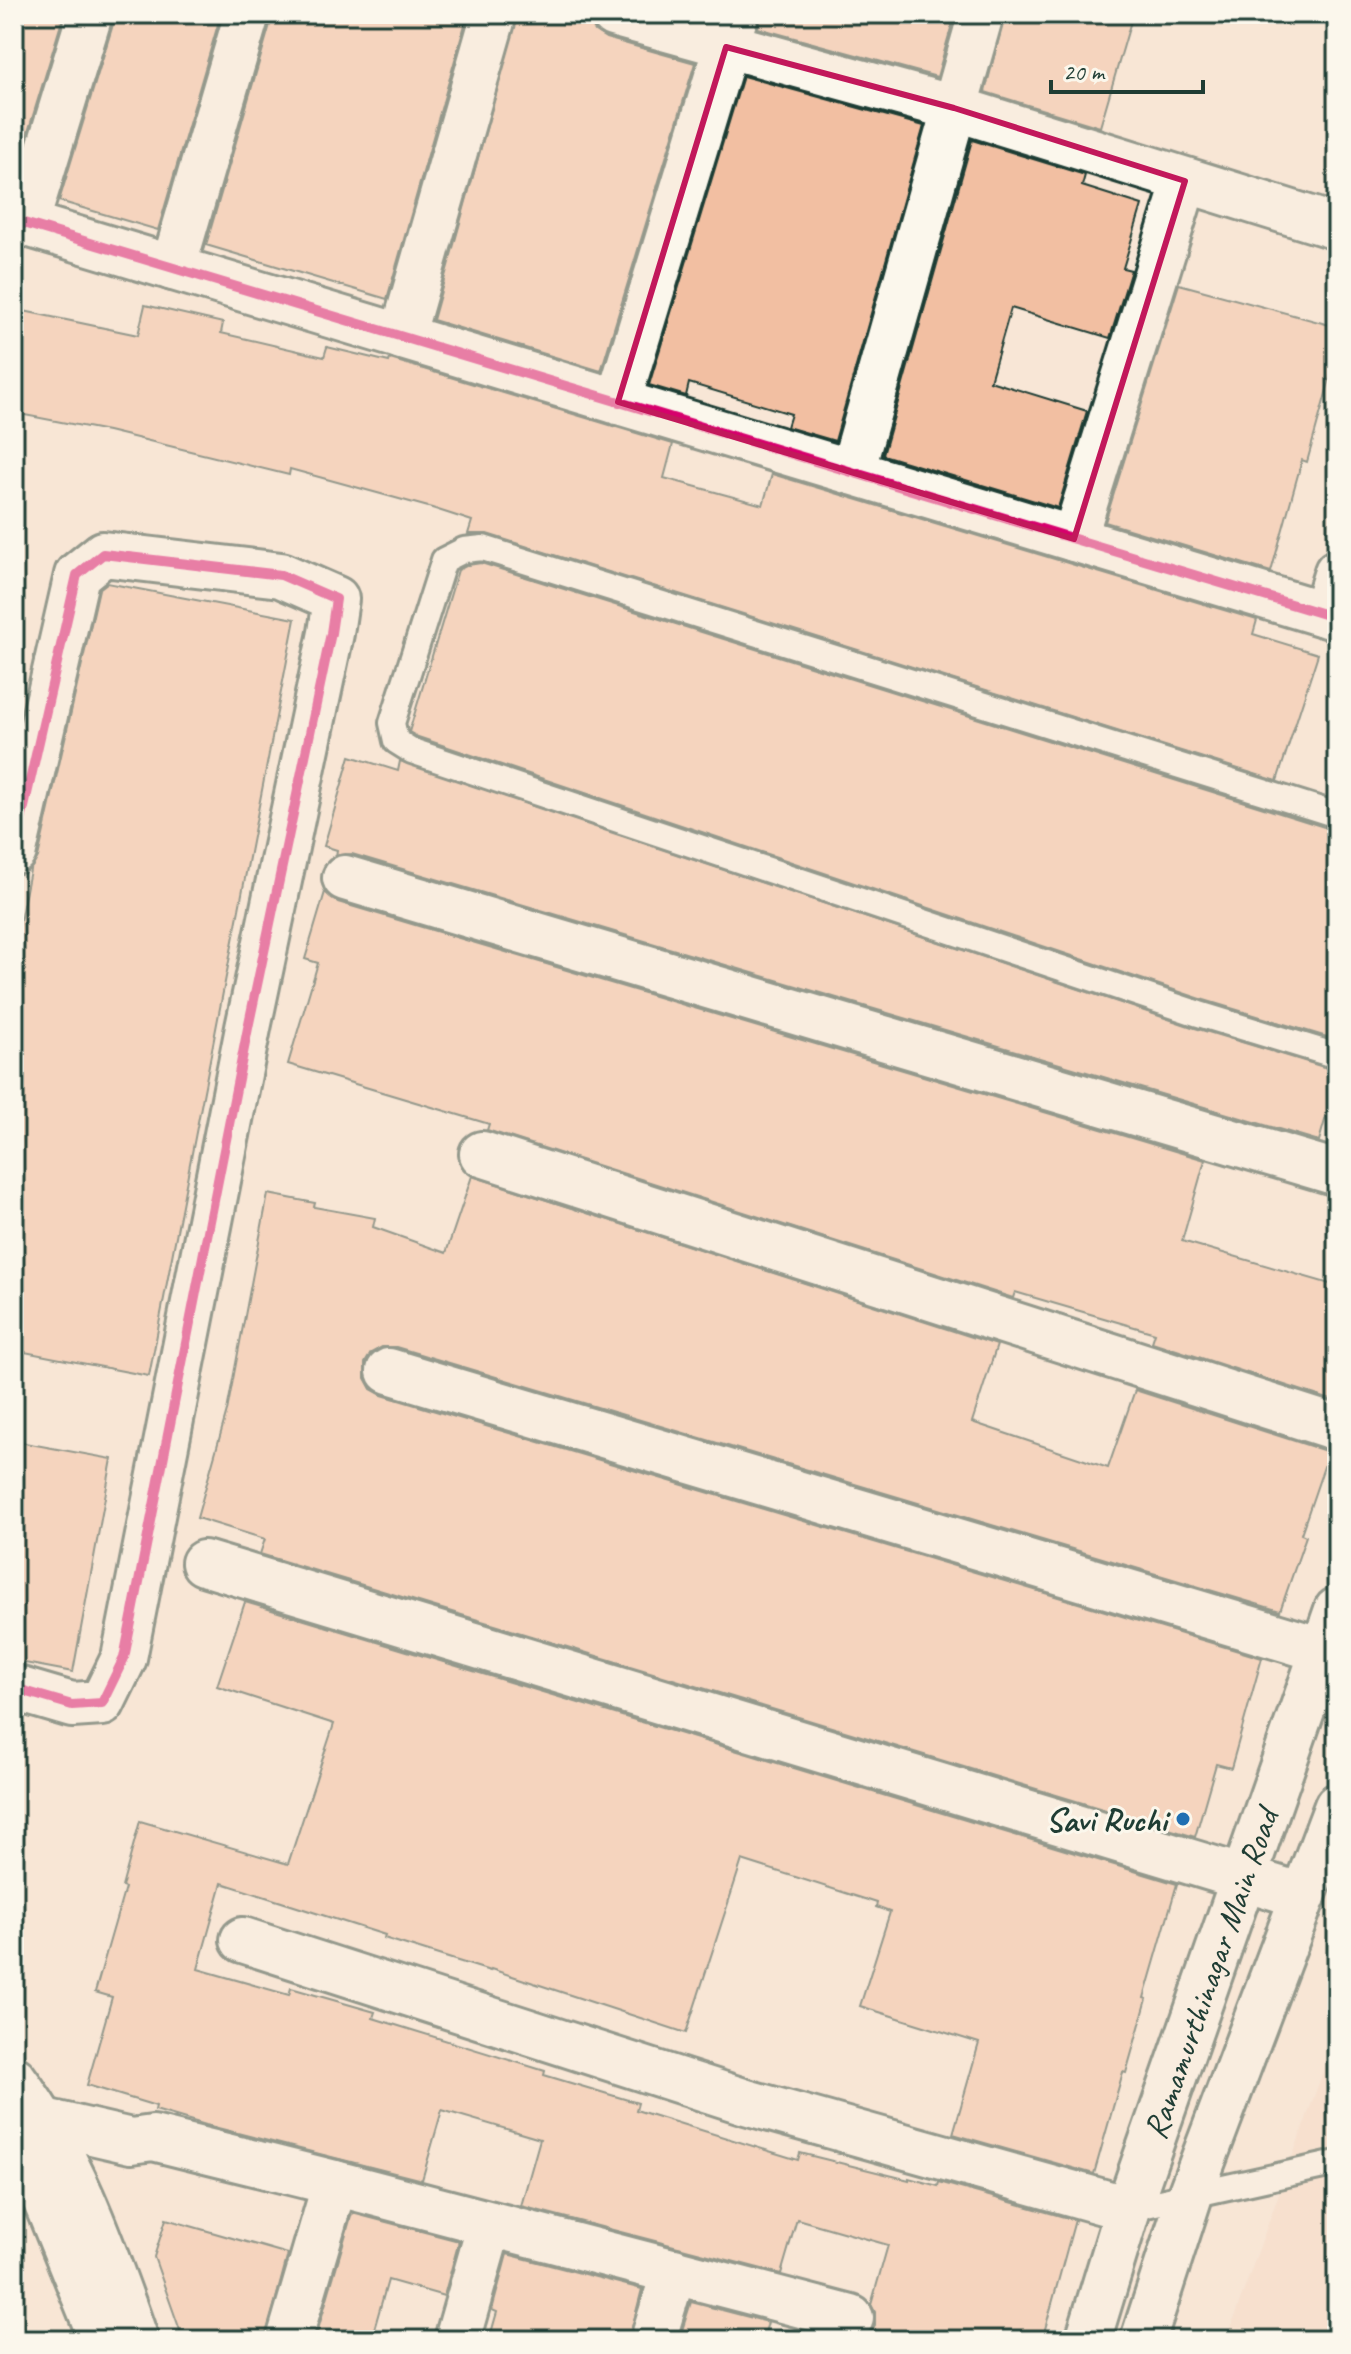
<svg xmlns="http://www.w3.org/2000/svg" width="1351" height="2354" font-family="Caveat,sans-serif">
<rect width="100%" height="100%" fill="#f8e6d6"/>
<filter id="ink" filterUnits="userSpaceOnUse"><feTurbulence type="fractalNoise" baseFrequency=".0125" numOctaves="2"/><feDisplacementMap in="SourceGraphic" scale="16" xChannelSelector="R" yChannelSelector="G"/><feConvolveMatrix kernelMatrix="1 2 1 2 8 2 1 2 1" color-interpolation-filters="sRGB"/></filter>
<g filter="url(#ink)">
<polygon fill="#f6dac6" points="1337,2050 1337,2340 1226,2340 1329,2055"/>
<g fill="#f2bfa2" stroke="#1f3d34" stroke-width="2">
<polygon points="14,14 64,14 14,178"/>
<polygon points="114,14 221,14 158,230 59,201 114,21"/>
<polygon points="271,14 468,14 387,299 206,245 271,21"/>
<polygon points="518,14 589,14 589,21 595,31 606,38 695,63 601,371 433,320"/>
<polygon points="760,14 955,14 937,77 758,28"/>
<polygon points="1005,14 1133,14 1100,127 985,92"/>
<polygon points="743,76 924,126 835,441 787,427 791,414 689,383 686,396 649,385"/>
<polygon points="972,140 1085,175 1082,186 1142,205 1123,268 1131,270 1110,338 1011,308 990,381 1087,411 1058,508 883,455"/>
<polygon points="1179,284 1337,327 1337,351 1325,397 1307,462 1302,460 1271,572 1105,522"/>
<polygon points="145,305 223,323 221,333 324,357 327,347 389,362 390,359 673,444 664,478 763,505 772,474 1257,620 1253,634 1318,654 1277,781 487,534 468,534 472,521 432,508 290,469 289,475 108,431 14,413 14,309 138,335"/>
<polygon points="481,563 1337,831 1337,1040 1204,1000 418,737 409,732 458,570 468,565"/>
<polygon points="107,583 295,619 149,1376 14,1350 14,952 30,870 38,857 99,589"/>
<polygon points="350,756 398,771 400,761 1195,1028 1337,1071 1337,1079 1319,1141 352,854 336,856 337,850 324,846"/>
<polygon points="325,892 338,902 1205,1160 1182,1241 1337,1286 1337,1402 1152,1342 1155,1333 1015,1292 1013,1298 487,1130 489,1124 288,1064 318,963 305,959"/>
<polygon points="472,1176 997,1345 972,1422 1108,1468 1135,1390 1329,1452 1301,1534 1306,1536 1280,1611 396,1347 382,1347 371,1353 365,1363 365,1378 371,1389 382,1395 1262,1658 1231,1768 1216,1764 1195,1837 260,1554 265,1539 197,1518 227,1411 268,1194 315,1203 314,1207 375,1218 373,1227 446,1253"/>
<polygon points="14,1441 112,1459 73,1672 14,1661"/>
<polygon points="245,1602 1177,1884 1144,1998 1147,1999 1126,2073 1123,2072 1094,2174 953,2134 979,2043 860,2006 890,1912 876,1907 877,1903 742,1860 686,2033 491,1969 490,1971 384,1938 385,1935 222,1883 198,1969 289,1995 291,1988 375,2012 373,2018 545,2071 544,2075 638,2103 636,2110 798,2160 800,2153 909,2180 909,2178 938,2186 939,2182 1075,2220 1042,2340 861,2340 869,2335 875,2325 875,2312 871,2305 888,2245 797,2219 781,2274 521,2206 540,2139 442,2110 422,2180 206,2125 155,2110 156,2106 87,2085 112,1997 95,1992 125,1888 122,1887 140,1821 288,1864 334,1724 217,1686"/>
<polygon points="352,2213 459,2241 444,2296 388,2280 371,2340 315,2340"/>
<polygon points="166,2219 288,2254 265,2340 205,2340 181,2333 154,2257"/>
<polygon points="507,2254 642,2289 629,2340 489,2340 497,2312 492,2310"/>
<polygon points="691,2302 768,2322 763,2340 679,2340"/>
</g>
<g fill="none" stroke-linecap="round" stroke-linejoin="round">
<g stroke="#1f3d34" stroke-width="30">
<g id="lane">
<polyline points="1337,815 483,548 464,550 444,560 392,723 396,741 412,751 1199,1014 1337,1056"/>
<polyline points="1128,2209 1337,2163"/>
</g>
</g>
<g stroke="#1f3d34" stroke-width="50">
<g id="street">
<polyline points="613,14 954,108 1337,227"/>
<polyline points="26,224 90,14"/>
<polyline points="173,268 247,14"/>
<polyline points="402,337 494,14"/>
<polyline points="618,402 736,14"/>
<polyline points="852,472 981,14"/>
<polyline points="1074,539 1185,181"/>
<polyline points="1324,614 1337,572"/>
<polyline points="14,851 77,575 103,554 281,575 336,599 331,633 248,1028 124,1658 102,1703 72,1705 14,1688"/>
<polyline points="345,878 1337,1173"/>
<polyline points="482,1154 1337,1428"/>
<polyline points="389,1371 1322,1650"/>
<polyline points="204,1563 1303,1896"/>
<polyline points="243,1940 746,2102 1128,2209"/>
<polyline points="40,2120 131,2141 153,2138 335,2183 851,2318"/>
<polyline points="289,2340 335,2183"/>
<polyline points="457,2340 490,2224"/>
<polyline points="653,2340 674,2271"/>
</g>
</g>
<g stroke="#1f3d34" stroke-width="50">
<g id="secondary">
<polyline points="14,220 1337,618"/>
<path d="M14,2079C72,2156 104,2250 136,2340"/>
<polyline points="14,2147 40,2187 102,2340"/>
<path id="s1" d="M1088,2340L1128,2209L1337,1610"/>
<polyline points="1143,2340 1190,2195 1337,1806"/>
</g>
</g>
<use href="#lane" stroke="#fbf7ec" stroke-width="24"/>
<use href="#street" stroke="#fbf7ec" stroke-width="44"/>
<use href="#secondary" stroke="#fbf7ec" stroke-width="44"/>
<g stroke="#fbf7ec" stroke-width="15">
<g id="cycleway">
<polyline points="14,220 1337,618"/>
<polyline points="14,851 77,575 103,554 281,575 336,599 331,633 248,1028 124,1658 102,1703 72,1705 14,1688"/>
</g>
</g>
<use href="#cycleway" stroke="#d6006c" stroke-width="10"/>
</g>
</g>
<path d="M0 0H1351V2354H0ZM726,47L954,108L1185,181L1074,539L618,402Z" fill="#f8e6d6" fill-opacity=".55" fill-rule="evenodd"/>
<path fill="none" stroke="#c2185b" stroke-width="6" stroke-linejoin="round" d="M726,47L954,108L1185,181L1074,539L618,402Z"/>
<circle fill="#1f6fb2" stroke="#fbf7ec" stroke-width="3" cx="1183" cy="1819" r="8"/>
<g text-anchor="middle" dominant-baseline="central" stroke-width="6" stroke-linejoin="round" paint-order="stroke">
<g font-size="34" font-weight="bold" fill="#1f3d34" stroke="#fbf7ec" text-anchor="end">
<text x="1167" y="1819">Savi Ruchi</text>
</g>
<g font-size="34" fill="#1f3d34" stroke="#fbf7ec">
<text stroke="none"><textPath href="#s1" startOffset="386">Ramamurthinagar Main Road</textPath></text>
</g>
</g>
<rect width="1351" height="2354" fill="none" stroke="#fbf7ec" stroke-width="48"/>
<rect x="24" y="24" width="1303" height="2306" fill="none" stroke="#1f3d34" stroke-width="3" filter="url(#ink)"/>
<path d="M1051 80v12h152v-12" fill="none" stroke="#1f3d34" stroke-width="4"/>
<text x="1063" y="80" font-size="24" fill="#1f3d34" stroke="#fbf7ec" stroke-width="6" paint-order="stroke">20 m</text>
</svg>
